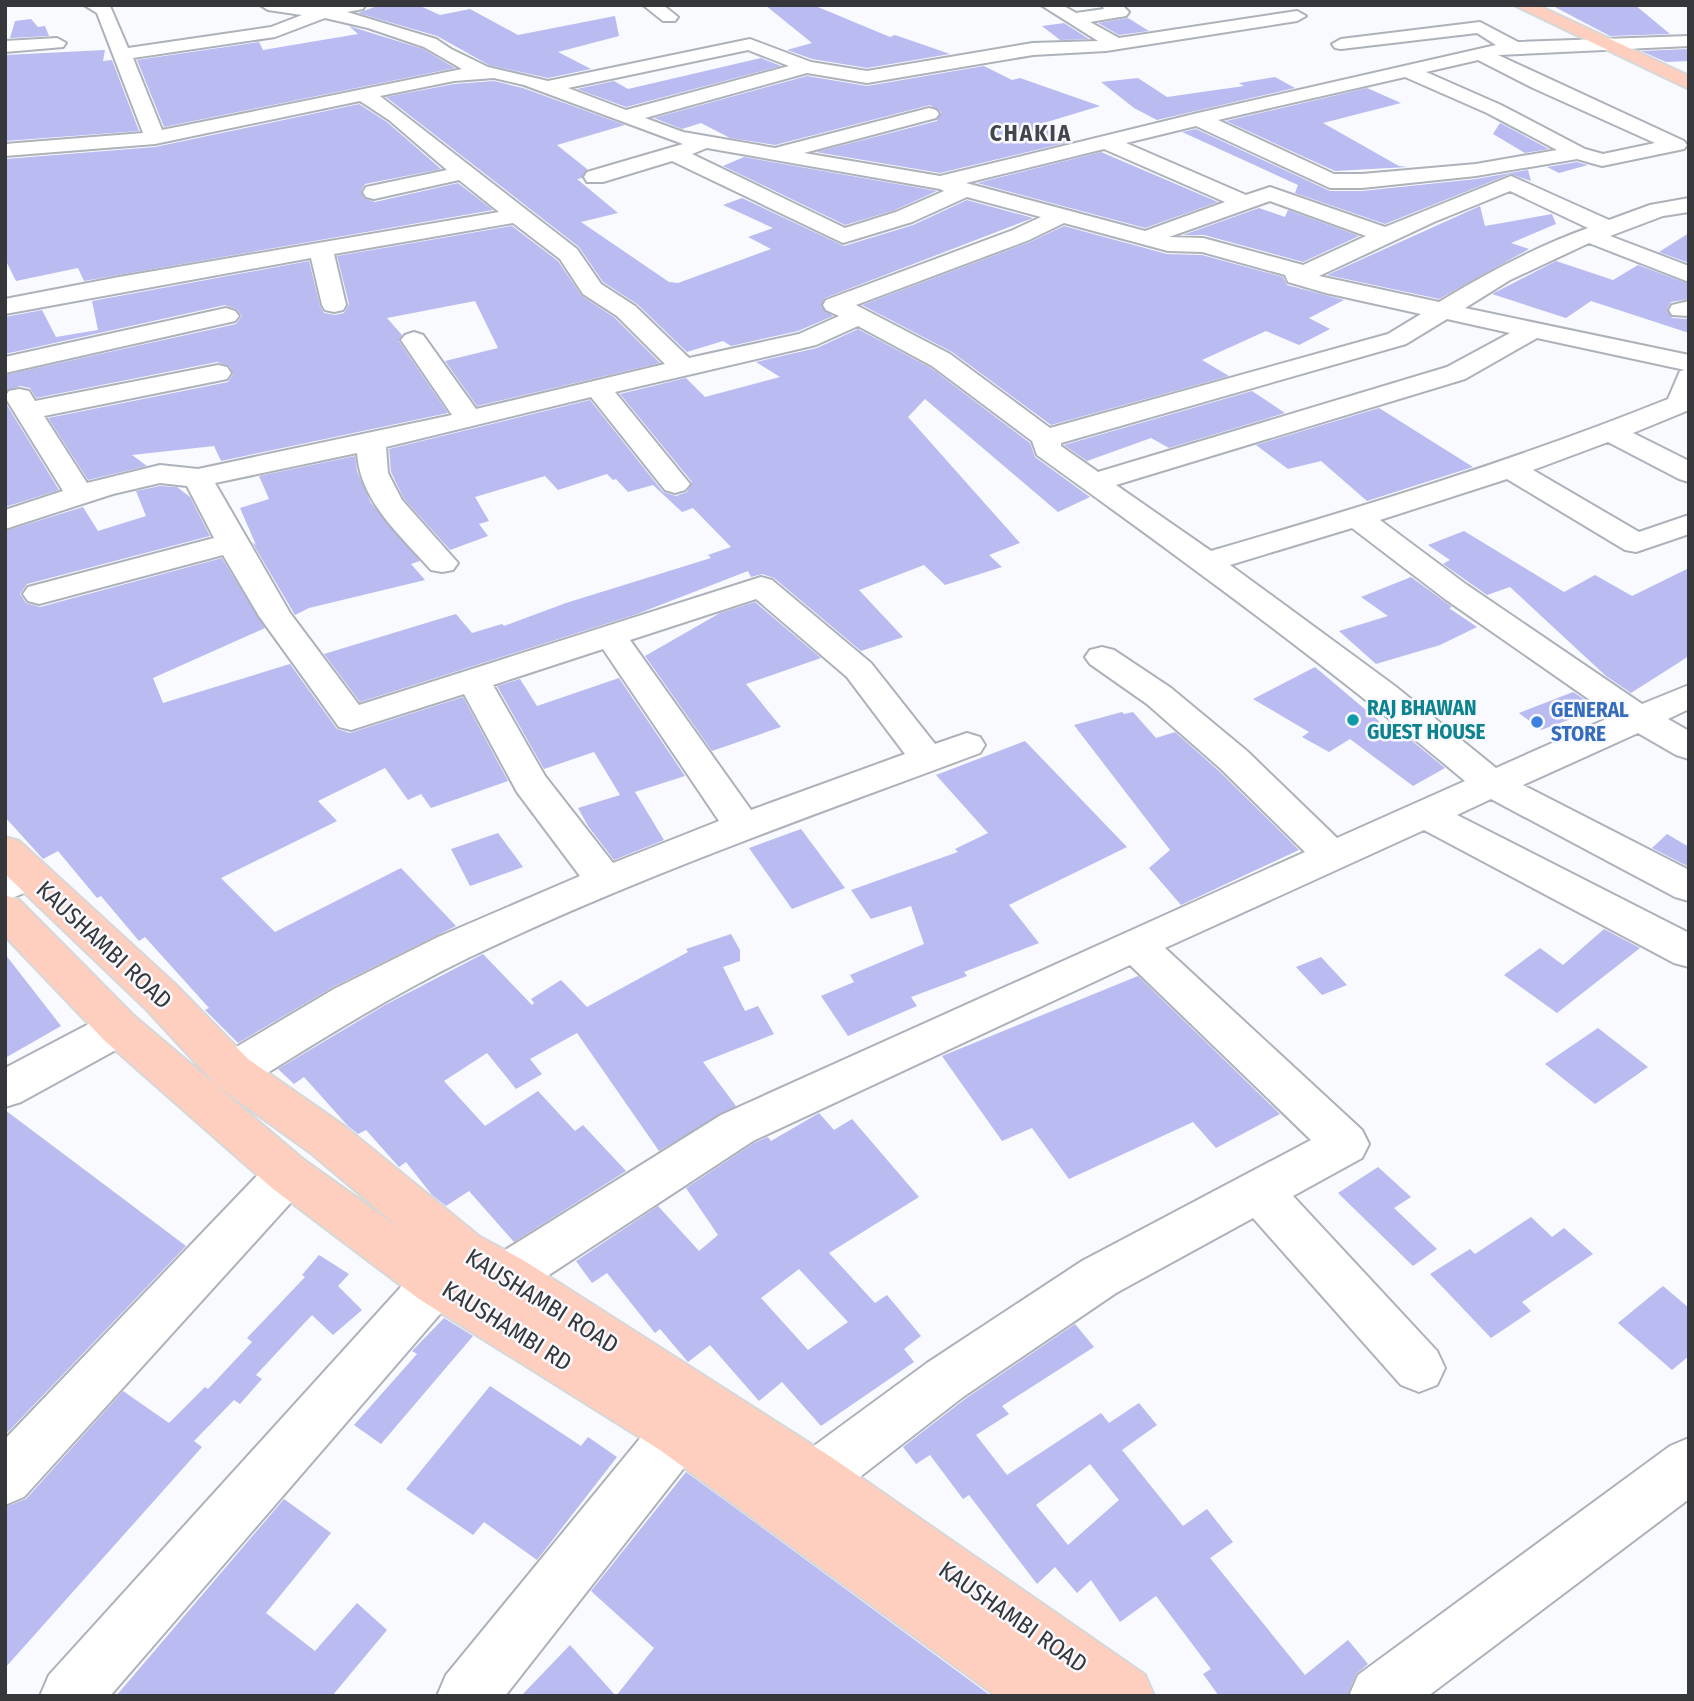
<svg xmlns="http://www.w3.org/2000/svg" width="1694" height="1701" font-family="'Fira Sans Condensed',sans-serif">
<rect width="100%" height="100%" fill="#f8faff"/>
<g fill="#b9bbf1" fill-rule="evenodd">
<polygon points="380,5 418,5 440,15 470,9 518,35 615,16 619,36 558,52 591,69 548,78 489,65 437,36 358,13"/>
<polygon points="765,5 813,5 890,37 895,35 950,54 867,68 812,59 787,50 812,43"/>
<polygon points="1551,5 1635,5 1670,34 1610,36"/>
<polygon points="1128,18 1149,31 1119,35 1098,23"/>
<polygon points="31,19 38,27 45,26 49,36 10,38 15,21"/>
<polygon points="1064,23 1089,39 1060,40 1042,26"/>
<polygon points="349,26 423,49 455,68 164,127 137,60 259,42 263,50 358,34"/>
<polygon points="1687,49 1689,61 1666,62 1641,51"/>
<polygon points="105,50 103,61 112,60 139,131 5,141 5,55"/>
<polygon points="761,58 781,66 626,107 577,89 614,81 628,89"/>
<polygon points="984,66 1012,80 1020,78 1100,106 1037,125 1074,141 940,173 816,152 937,121 941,112 930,105 775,145 730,138 701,123 682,129 654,118 807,76 867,86"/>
<polygon points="1275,77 1295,88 1157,120 1134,108 1101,82 1138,78 1167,97 1244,86 1239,83"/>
<polygon points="494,81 523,88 625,125 557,145 587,169 582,178 577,179 618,213 581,222 669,282 678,283 771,249 748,237 773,228 723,205 742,198 844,246 913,225 967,200 1033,218 825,298 821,306 833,316 798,331 731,346 723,341 687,352 637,304 603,282 579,247 386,97 454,84"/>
<polygon points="1367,88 1401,103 1323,123 1399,166 1408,167 1335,171 1226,121"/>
<polygon points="359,104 387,122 441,169 365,184 361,191 364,198 375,202 458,183 493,210 84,281 78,268 16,281 5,259 5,159 155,147"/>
<polygon points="1500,123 1549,149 1525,153 1493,134"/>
<polygon points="1196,129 1330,191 1362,191 1476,179 1528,170 1531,181 1510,174 1385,224 1295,193 1298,185 1182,132"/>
<polygon points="1101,152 1218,202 1145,228 977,183"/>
<polygon points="744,157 937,191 895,210 845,225 723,166"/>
<polygon points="1577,162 1588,165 1559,173 1547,167"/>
<polygon points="1480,206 1485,226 1552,214 1556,224 1511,243 1529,249 1439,299 1327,275"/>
<polygon points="1259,208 1285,217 1288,210 1359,236 1303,262 1204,235 1183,235"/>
<polygon points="512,226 558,261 582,296 615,318 660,363 477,406 445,361 498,348 475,301 387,318 402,335 399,341 448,413 221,461 214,446 132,455 147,466 88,480 48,418 228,382 233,374 229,366 217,362 36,398 30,388 20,386 5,392 5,375 236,324 242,316 236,309 225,305 5,354 5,317 42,310 56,337 98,330 92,301 309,261 320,306 324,313 335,315 344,313 349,304 337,256"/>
<polygon points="1064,226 1167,254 1202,255 1283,277 1287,285 1344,300 1309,318 1330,329 1299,345 1266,331 1202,360 1229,376 1051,425 952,352 862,305 1030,242"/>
<polygon points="1689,233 1689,263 1659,252"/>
<polygon points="1556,261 1613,280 1638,265 1689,284 1689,299 1671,302 1667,309 1672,318 1689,319 1689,333 1591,301 1566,318 1492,294"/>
<polygon points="858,329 931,368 1030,443 1035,457 1090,497 1058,512 925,399 908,417 1020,543 989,555 1002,567 945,585 924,565 859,590 903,637 861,651 774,578 762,574 751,577 748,571 637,614 360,702 324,654 456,614 472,633 502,624 504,626 566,603 711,558 708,555 731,547 693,508 682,512 653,485 628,492 616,479 613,480 607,474 558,490 545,476 475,497 489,521 479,524 488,536 450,550 404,499 391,472 389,449 590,400 663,492 676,496 687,492 692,482 620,394 686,378 705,397 780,377 756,362 817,348"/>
<polygon points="1252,391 1285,413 1169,448 1151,438 1087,461 1064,445"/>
<polygon points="5,402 59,490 5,507"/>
<polygon points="1379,408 1473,467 1367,501 1321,461 1288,469 1256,445"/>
<polygon points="355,456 357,471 371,503 420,561 411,564 425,580 309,608 295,615 252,542 256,545 240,508 269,499 259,476"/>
<polygon points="160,486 177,487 190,497 210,536 27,584 20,594 26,603 40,607 222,558 265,628 153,678 163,703 290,664 337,729 350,733 463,697 508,781 431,808 421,794 408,800 385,768 318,801 337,821 221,878 275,932 401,868 456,926 333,987 238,1043 205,1010 209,1008 145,937 139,941 101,896 97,898 58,851 43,859 5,817 5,531 83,507 98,531 146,516 136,491"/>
<polygon points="1464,531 1564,592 1595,575 1632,596 1689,568 1689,656 1631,693 1606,676 1510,587 1487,595 1443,564 1450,560 1428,545"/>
<polygon points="1411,577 1452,607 1449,608 1477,627 1440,645 1376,664 1339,631 1388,616 1361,597"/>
<polygon points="755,602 821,658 746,684 781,727 712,751 645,656 720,613"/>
<polygon points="1315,667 1399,738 1405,735 1445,768 1413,786 1350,739 1329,752 1302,737 1309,732 1253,699"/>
<polygon points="619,678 685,776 635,792 664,840 614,860 588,826 578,808 620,795 594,752 544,769 497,686 520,679 537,706"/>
<polygon points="1573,692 1593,705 1571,719 1541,730 1519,713"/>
<polygon points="1122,712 1124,714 1133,712 1156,738 1175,732 1219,771 1299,850 1181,905 1149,868 1170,850 1074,725"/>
<polygon points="1025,741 1127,847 1009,905 1039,943 964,972 967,976 911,997 917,1006 848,1036 821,996 854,982 850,975 924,944 911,906 871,919 851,890 958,852 955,849 988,833 936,775"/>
<polygon points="801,829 845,888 792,909 749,848"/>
<polygon points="498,833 523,867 470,886 451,849"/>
<polygon points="1667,834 1689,847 1689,867 1652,848"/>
<polygon points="1604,929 1640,948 1557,1013 1504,975 1540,948 1563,965"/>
<polygon points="731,934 740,950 740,961 723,967 745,1011 758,1006 774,1034 703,1062 736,1106 659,1151 577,1033 530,1059 542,1074 516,1089 487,1053 444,1081 485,1126 538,1091 575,1131 583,1125 626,1171 514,1242 469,1191 446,1206 432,1195 406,1162 399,1167 366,1130 358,1134 348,1126 304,1077 294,1084 278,1069 385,1005 483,954 532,1005 534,1003 531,999 561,980 587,1007 688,952 686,949"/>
<polygon points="5,954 61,1026 5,1058"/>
<polygon points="1321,957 1347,985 1322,995 1296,967"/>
<polygon points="1138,976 1280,1114 1216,1148 1193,1122 1069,1179 1032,1128 1002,1141 942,1056"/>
<polygon points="1598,1028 1648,1067 1595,1104 1545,1064"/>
<polygon points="5,1110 186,1246 5,1435"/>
<path d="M819,1113L834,1130L852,1119L919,1197L829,1253L875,1303L887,1295L921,1336L904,1349L914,1362L821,1426L782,1382L759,1401L710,1345L688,1362L660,1329L655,1333L607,1273L592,1283L576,1261L658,1206L699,1251L718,1235L686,1188L754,1143L768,1137L771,1141ZM799,1269L848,1322L808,1350L761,1298Z"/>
<polygon points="1378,1167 1411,1197 1394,1208 1437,1249 1413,1266 1338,1193"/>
<polygon points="1531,1217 1552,1237 1564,1228 1593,1254 1522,1302 1531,1311 1491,1338 1430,1274 1470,1249 1475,1254"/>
<polygon points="319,1255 349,1274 338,1286 362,1310 333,1335 312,1315 256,1375 262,1379 240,1404 234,1400 194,1441 202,1447 5,1668 5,1507 26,1499 123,1391 169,1423 205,1387 208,1389 252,1342 247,1338 305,1277 302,1275"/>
<polygon points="1663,1286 1689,1308 1689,1356 1672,1370 1618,1323"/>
<polygon points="444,1318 473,1336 381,1444 354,1425 417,1354 412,1351"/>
<path d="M1075,1324L1094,1347L1002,1406L1009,1414L976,1435L1007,1475L1101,1413L1109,1423L1139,1403L1157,1425L1122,1450L1183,1526L1207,1509L1233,1542L1210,1558L1305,1675L1348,1640L1368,1664L1356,1674L1347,1696H1219L1203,1674L1211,1669L1156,1596L1120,1622L1091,1580L1077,1593L1055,1567L1037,1584L969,1495L963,1499L930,1455L916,1464L903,1447L965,1399ZM1090,1464L1119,1500L1068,1545L1036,1505Z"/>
<polygon points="490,1386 581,1446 588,1437 617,1457 537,1560 484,1522 473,1535 406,1489"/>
<polygon points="686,1472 756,1523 991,1696 616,1696 654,1648 591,1591"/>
<polygon points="284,1499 331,1533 266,1613 315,1651 357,1603 387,1630 332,1696 116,1696"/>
<polygon points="570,1645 616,1696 521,1696"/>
</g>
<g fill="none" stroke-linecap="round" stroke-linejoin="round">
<g stroke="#adb1b9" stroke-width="4">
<g id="minor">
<path d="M84,5L110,6L128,48L271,27L302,15L268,10L260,5H365L363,9L347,12L436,39L451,49L488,67L548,81L750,39L811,62L867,71L1033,43L1098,41L1041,5H1062L1076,13L1104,9L1102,5H1122L1129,12L1126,16L1090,22L1119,38L1297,11L1306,16L1297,21L1106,51L1033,55L867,83L807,73L645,118L683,132L775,148L929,108L936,110L939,114L936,118L804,153L940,176L1198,113L1496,45L1477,33L1341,49L1335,48L1332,44L1341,39L1480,22L1518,42L1689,36V46L1498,55L1684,141L1687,145L1684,149L1602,166L1577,159L1476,176L1362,188H1330L1196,126L1126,143L1246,195L1270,187L1385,227L1511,176L1609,220L1650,205L1689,198V212L1663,216L1610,236L1689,266V282L1589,243L1510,280L1465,308L1689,355V410L1633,433L1689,461V482L1679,479L1608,442L1533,470L1639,532L1689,515V534L1636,552L1625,550L1507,479L1380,520L1467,585L1642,704L1689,685V709L1668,719L1689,731V759L1676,755L1638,733L1523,785L1689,870V901L1675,897L1491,799L1457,815L1689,933V967L1674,963L1424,830L1165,948L1362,1130L1369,1144L1362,1158L1293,1196L1437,1351L1445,1368L1437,1385L1419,1392L1401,1385L1253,1218L1116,1293L963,1397L834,1497L815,1505L796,1497L788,1478L796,1459L927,1363L1082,1261L1311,1140L1130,965L753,1141L523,1292L506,1298L489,1292L481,1276L489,1260L721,1115L1305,852L1221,769L1147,704L1090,664L1085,657L1090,650L1102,647L1114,650L1171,688L1247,751L1337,838L1465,781C1328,666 1183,560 1037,455L1032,441L932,366L858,326L816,345L615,392L685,478L690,484L685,490L675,493L665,490L591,397L386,447L388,473L402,500L458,563L453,570L442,572L431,570C400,535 360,501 357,453L215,483L290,613L359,705L761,577L772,580L871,663L935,744L967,733L980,737L985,745L980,753C808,817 634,878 468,958C392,995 320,1040 248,1085L232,1090L216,1085L210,1072L216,1059L334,989L438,937L580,876L517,792L464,694L351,730L339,727L259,616L223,555L39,604L28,601L23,594L28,587L214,538L187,486L160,483L113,494L5,529V510L63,491L5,397L9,391L19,389L29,391L35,401L218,365L227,367L231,373L227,379L44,416L87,483L160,465L198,469L452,415L401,340L405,335L414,332L423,335L476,409L665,364L617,316L583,294L560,259L513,223L334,254L346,305L343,310L334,312L325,310L322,305L311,258L5,314V299L119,277L499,212L459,180L374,199L366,197L363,192L366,187L447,170L389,120L360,101L155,144L5,156V144L143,133L97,13ZM325,18L368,28L424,47L462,69L162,130L133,58L275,37ZM748,50L789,66L626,110L568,88ZM1478,60L1533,88L1655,143L1603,154L1585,149L1501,105L1426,72ZM1405,77L1487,113L1557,150L1476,164L1362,174H1334L1218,120ZM494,78L524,85L683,144L587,172L584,177L587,182H603L672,161L843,243L912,222L967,197L1041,217L1013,230L826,300L823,305L826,310L839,316L799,334L689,358L635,306L601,284L577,249L380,96L454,81ZM707,148L940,189L944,191L896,212L845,228L692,154ZM1104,149L1225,202L1145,231L966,183ZM1510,191L1588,228C1535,247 1487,273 1439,302L1319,276L1434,222ZM1270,201L1366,236L1303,265L1203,238L1169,237ZM1064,223L1168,251L1202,252L1285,275L1288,282L1326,293L1421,314L1388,334L1050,428L950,354L856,305L1029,240ZM1447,319L1510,333L1447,367L1098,472L1061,446V443L1406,344ZM1537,338L1685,370L1680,371L1668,399C1519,459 1365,506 1211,551L1116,485L1465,379ZM1352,528L1445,599L1613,716L1496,768L1395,686L1230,565ZM756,599L847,677L905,754L751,810L630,640ZM603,649L719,821L613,863L545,776L493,685Z"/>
<polygon points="643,5 663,5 678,17 675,21 663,21"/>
<polygon points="57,38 66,43 63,47 5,52 5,41"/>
<polygon points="1689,301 1689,316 1672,315 1669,310 1672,305"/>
<polygon points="226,308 235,311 239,316 235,321 5,373 5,357"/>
<polygon points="29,861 43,865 49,875 43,885 5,901 5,870"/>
<polygon points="119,1011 134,1016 140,1028 134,1040 21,1102 5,1107 5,1068 104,1016"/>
<polygon points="288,1154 304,1160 311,1174 304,1188 24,1497 5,1505 5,1439 272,1160"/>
<polygon points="436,1261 453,1267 461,1283 453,1299 110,1696 40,1696 49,1675 419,1267"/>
<polygon points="679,1406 698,1414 706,1432 698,1450 505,1696 437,1696 446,1675 660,1414"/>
<polygon points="1689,1438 1689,1499 1428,1696 1349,1696 1358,1675 1670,1446"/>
</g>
</g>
<g stroke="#d7d7d8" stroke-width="4">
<g id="major">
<polygon points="1514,5 1537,5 1689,76 1689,89"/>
<polygon points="5,837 19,841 176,985 248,1059 344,1126 480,1237 523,1260 834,1459 1145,1675 1154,1696 996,1696 660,1450 419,1299 272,1188 104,1040 5,936 5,895 19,900 134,1016 304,1160 402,1230 312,1154 216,1085 146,1009 5,874"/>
</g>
</g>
<use href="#minor" fill="#fff" fill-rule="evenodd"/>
<use href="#major" fill="#fecebf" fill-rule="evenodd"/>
</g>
<circle fill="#0f9aa8" stroke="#f8faff" stroke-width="2.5" cx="1353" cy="720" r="7"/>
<circle fill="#3f7fe0" stroke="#f8faff" stroke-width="2.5" cx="1537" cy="722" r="7"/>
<g text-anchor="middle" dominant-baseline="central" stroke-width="5" stroke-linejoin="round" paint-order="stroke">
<g font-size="21" font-weight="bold" fill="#0d838f" stroke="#f8faff" text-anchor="start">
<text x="1367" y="708">RAJ BHAWAN<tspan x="1367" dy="24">GUEST HOUSE</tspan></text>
</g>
<g font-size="21" font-weight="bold" fill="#366cbe" stroke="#f8faff" text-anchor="start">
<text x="1551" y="710">GENERAL<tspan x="1551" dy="24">STORE</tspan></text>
</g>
<g font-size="23" font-weight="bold" letter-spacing="2" fill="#42464c" stroke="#f8faff">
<text x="1031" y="133">CHAKIA</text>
</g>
<g font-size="24" fill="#36373a" stroke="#f8faff">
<text transform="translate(104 945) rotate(43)">KAUSHAMBI ROAD</text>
<text transform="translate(542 1301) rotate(32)">KAUSHAMBI ROAD</text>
<text transform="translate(507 1326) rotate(32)">KAUSHAMBI RD</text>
<text transform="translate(1013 1617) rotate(35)">KAUSHAMBI ROAD</text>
</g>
</g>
<rect width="1694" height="1701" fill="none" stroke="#36373a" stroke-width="14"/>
</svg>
